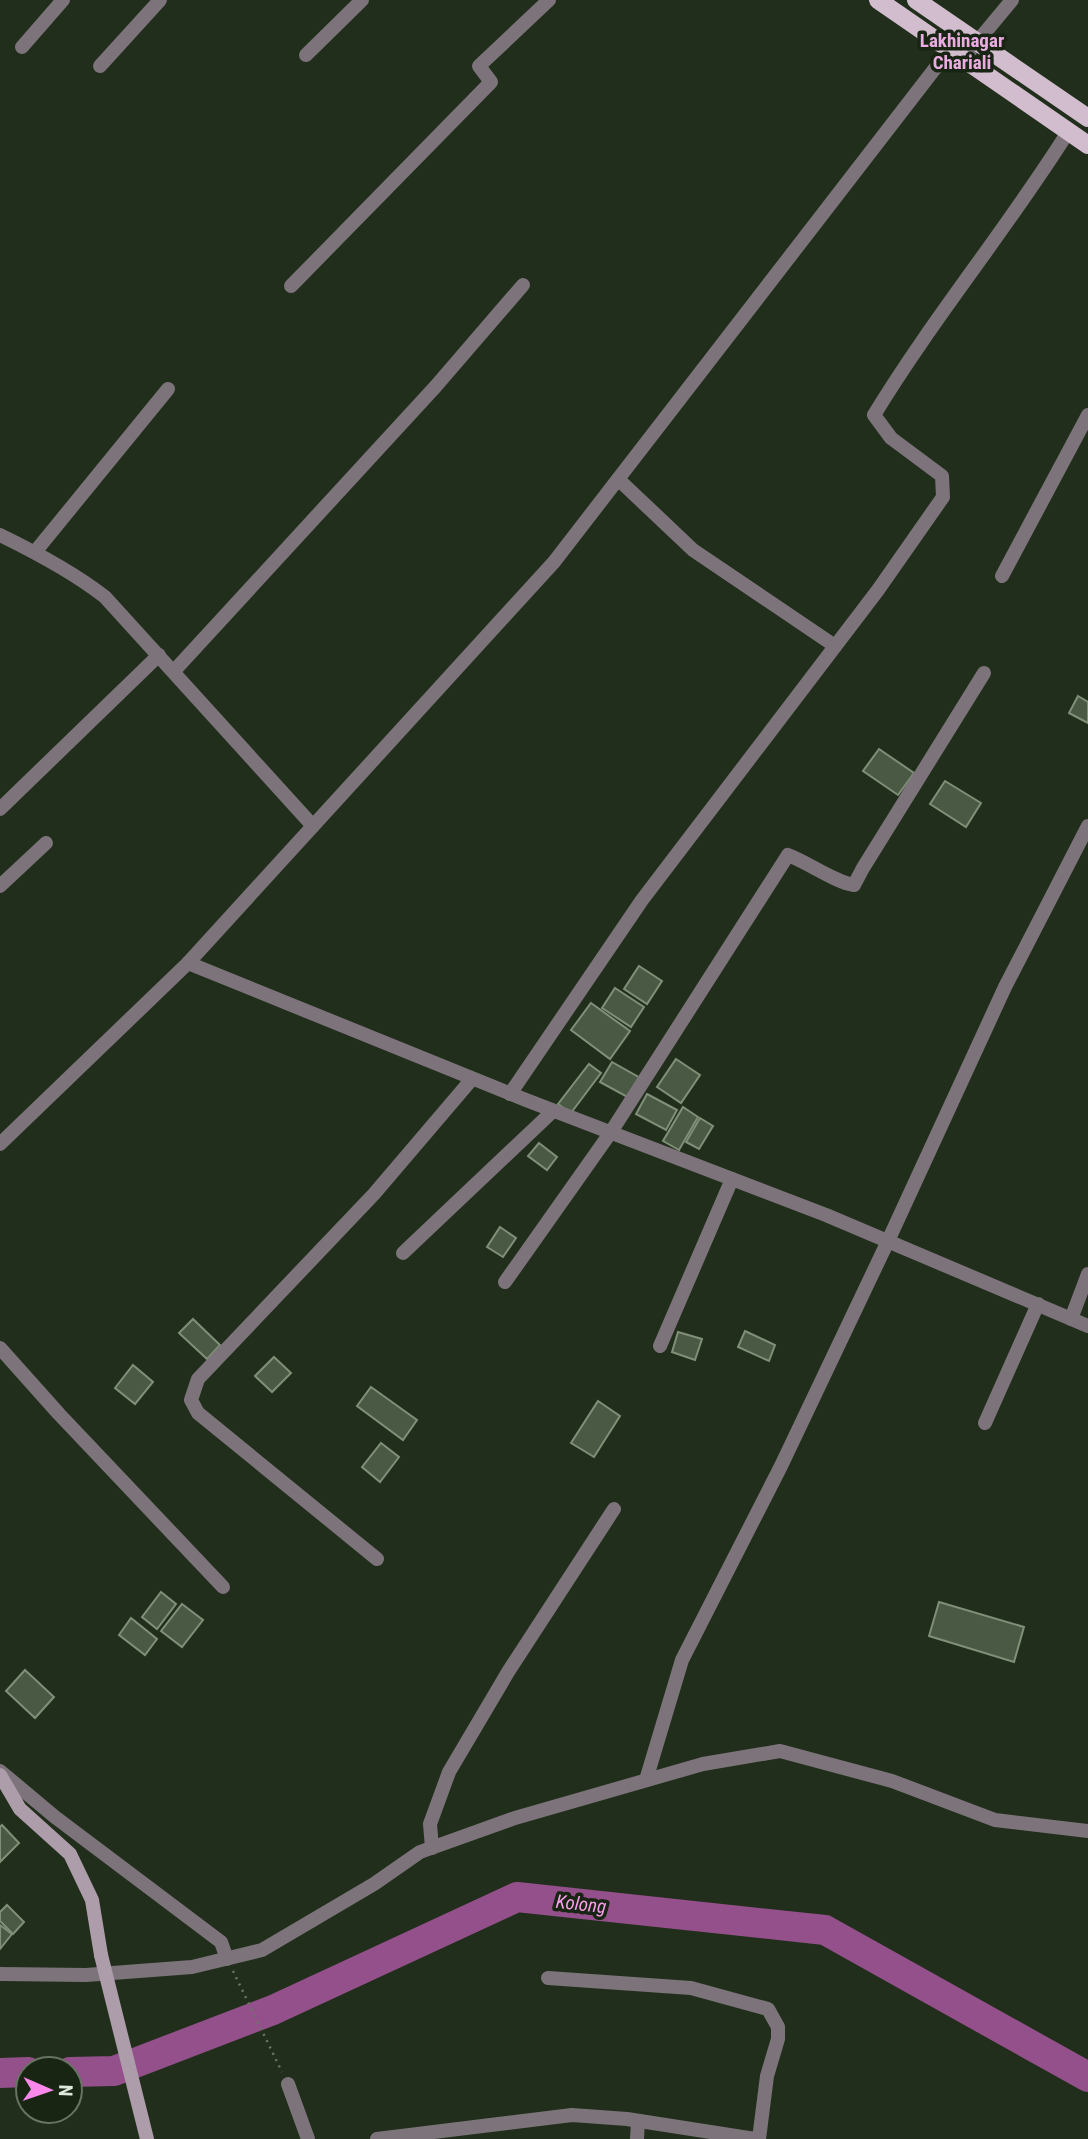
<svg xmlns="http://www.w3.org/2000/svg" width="1088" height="2139" font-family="'Roboto Condensed',sans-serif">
<rect width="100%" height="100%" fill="#212e1b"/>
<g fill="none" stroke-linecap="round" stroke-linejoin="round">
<g stroke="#93508a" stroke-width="30">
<polyline points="70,2072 114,2071 273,2010 517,1897 825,1930 1088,2077"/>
<polyline points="0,2073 28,2072"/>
</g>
</g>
<g fill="#4a5944" stroke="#7f8f78" stroke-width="2">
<polygon points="1078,696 1088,702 1088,723 1069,713"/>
<polygon points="879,749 914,773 898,795 863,771"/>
<polygon points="945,781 981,803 966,827 930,804"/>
<polygon points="639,966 662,981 647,1004 624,989"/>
<polygon points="615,988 644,1007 631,1027 602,1008"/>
<polygon points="591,1003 630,1031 610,1059 571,1030"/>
<polygon points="676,1059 700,1075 681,1103 657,1087"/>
<polygon points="612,1062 642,1079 631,1099 600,1082"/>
<polygon points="589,1064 601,1073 571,1113 558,1104"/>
<polygon points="647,1094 677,1110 666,1130 636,1114"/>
<polygon points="683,1107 698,1117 679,1150 663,1141"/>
<polygon points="700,1118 713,1126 699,1149 686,1142"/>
<polygon points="539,1143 557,1157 547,1170 528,1156"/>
<polygon points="500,1227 516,1238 503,1257 487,1247"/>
<polygon points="193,1319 220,1345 207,1359 179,1333"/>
<polygon points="745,1331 775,1345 769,1361 738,1347"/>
<polygon points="678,1332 702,1339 695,1360 672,1352"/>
<polygon points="274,1357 291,1373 272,1392 255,1376"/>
<polygon points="133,1365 153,1382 135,1404 115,1388"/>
<polygon points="371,1387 417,1420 403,1440 357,1406"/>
<polygon points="598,1401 620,1416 594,1457 571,1443"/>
<polygon points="381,1443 399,1457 380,1482 362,1467"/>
<polygon points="161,1592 176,1604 157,1629 142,1617"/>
<polygon points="939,1602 1024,1627 1014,1662 929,1636"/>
<polygon points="182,1604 203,1620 182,1647 161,1631"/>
<polygon points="131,1618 157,1639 145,1655 119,1635"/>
<polygon points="25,1670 54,1697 35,1718 6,1691"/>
<polygon points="2,1825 19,1843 0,1862 0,1827"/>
<polygon points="7,1905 24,1922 13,1934 0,1921 0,1912"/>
<polygon points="0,1925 12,1934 0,1949"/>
</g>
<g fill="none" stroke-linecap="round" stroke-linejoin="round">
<polyline stroke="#6b7666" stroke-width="2.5" stroke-dasharray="2 5" stroke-linecap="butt" points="233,1971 282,2072"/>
<g stroke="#7d737b" stroke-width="14">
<polyline points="22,47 63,0"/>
<polyline points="306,55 362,0"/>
<polyline points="963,59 1012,0"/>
<polyline points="100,66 160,0"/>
<polyline points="291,286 491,82 479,66 549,0"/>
<polyline points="618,479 693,550 835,646"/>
<path d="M0,535C37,553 73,572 105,597L313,826"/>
<polyline points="35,552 168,389"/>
<polyline points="1002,576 1088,415"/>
<polyline points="174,671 436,386 523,285"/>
<polyline points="0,809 159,655"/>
<polyline points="0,886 46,843"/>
<polyline points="188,963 526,1100 826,1215 1088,1326"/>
<path d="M510,1094L642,900L878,590L943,497L942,476L891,438L874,415C933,318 1007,229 1068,132"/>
<polyline points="0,1144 188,963 554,562 950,49"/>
<polyline points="403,1253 553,1111"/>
<path d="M505,1282L611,1132L788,855C809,863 835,882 854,885L863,868L984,673"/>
<polyline points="1071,1319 1088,1274"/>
<polyline points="660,1346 732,1179"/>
<polyline points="0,1348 59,1414 223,1587"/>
<polyline points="985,1423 1038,1304"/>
<polyline points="377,1559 198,1413 191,1400 198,1379 374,1194 472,1079"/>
<polyline points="0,1771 55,1817 221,1942 227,1959"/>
<polyline points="646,1780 682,1660 781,1466 888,1241 1005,987 1088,826"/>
<polyline points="432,1848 430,1824 449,1772 508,1672 614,1509"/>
<polyline points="0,1974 86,1975 192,1967 262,1950 374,1884 420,1852 515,1818 703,1764 780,1751 892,1781 995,1820 1088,1831"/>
<polyline points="548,1978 691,1988 768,2009 778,2027 778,2039 767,2076 759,2139"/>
<polyline points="288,2084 308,2139"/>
<polyline points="377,2139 572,2115 627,2119 755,2139"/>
<polyline points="637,2139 638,2121"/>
</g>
<polyline stroke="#ad9daa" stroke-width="14" points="0,1775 20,1809 70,1854 92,1900 101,1955"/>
<g stroke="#d2bdce" stroke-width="18">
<polyline points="878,0 1088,145"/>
<polyline points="916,0 1088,118"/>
</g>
<polyline stroke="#ad9daa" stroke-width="14" points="101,1955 147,2139"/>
</g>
<g text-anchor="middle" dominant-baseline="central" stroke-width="7" stroke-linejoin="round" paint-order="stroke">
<g font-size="19" font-weight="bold" fill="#eaace1" stroke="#182512">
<text x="962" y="40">Lakhinagar<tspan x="962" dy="22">Chariali</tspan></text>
</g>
<g font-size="19" font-style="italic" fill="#fa9ded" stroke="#182512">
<text transform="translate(581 1904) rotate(6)">Kolong</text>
</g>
</g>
<g transform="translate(49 2090) rotate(92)"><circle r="33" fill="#182512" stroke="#687363" stroke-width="2"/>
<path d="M0-5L12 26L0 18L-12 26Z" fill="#f888ea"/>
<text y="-10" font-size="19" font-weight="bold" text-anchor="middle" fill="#dfe8dc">N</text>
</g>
</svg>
